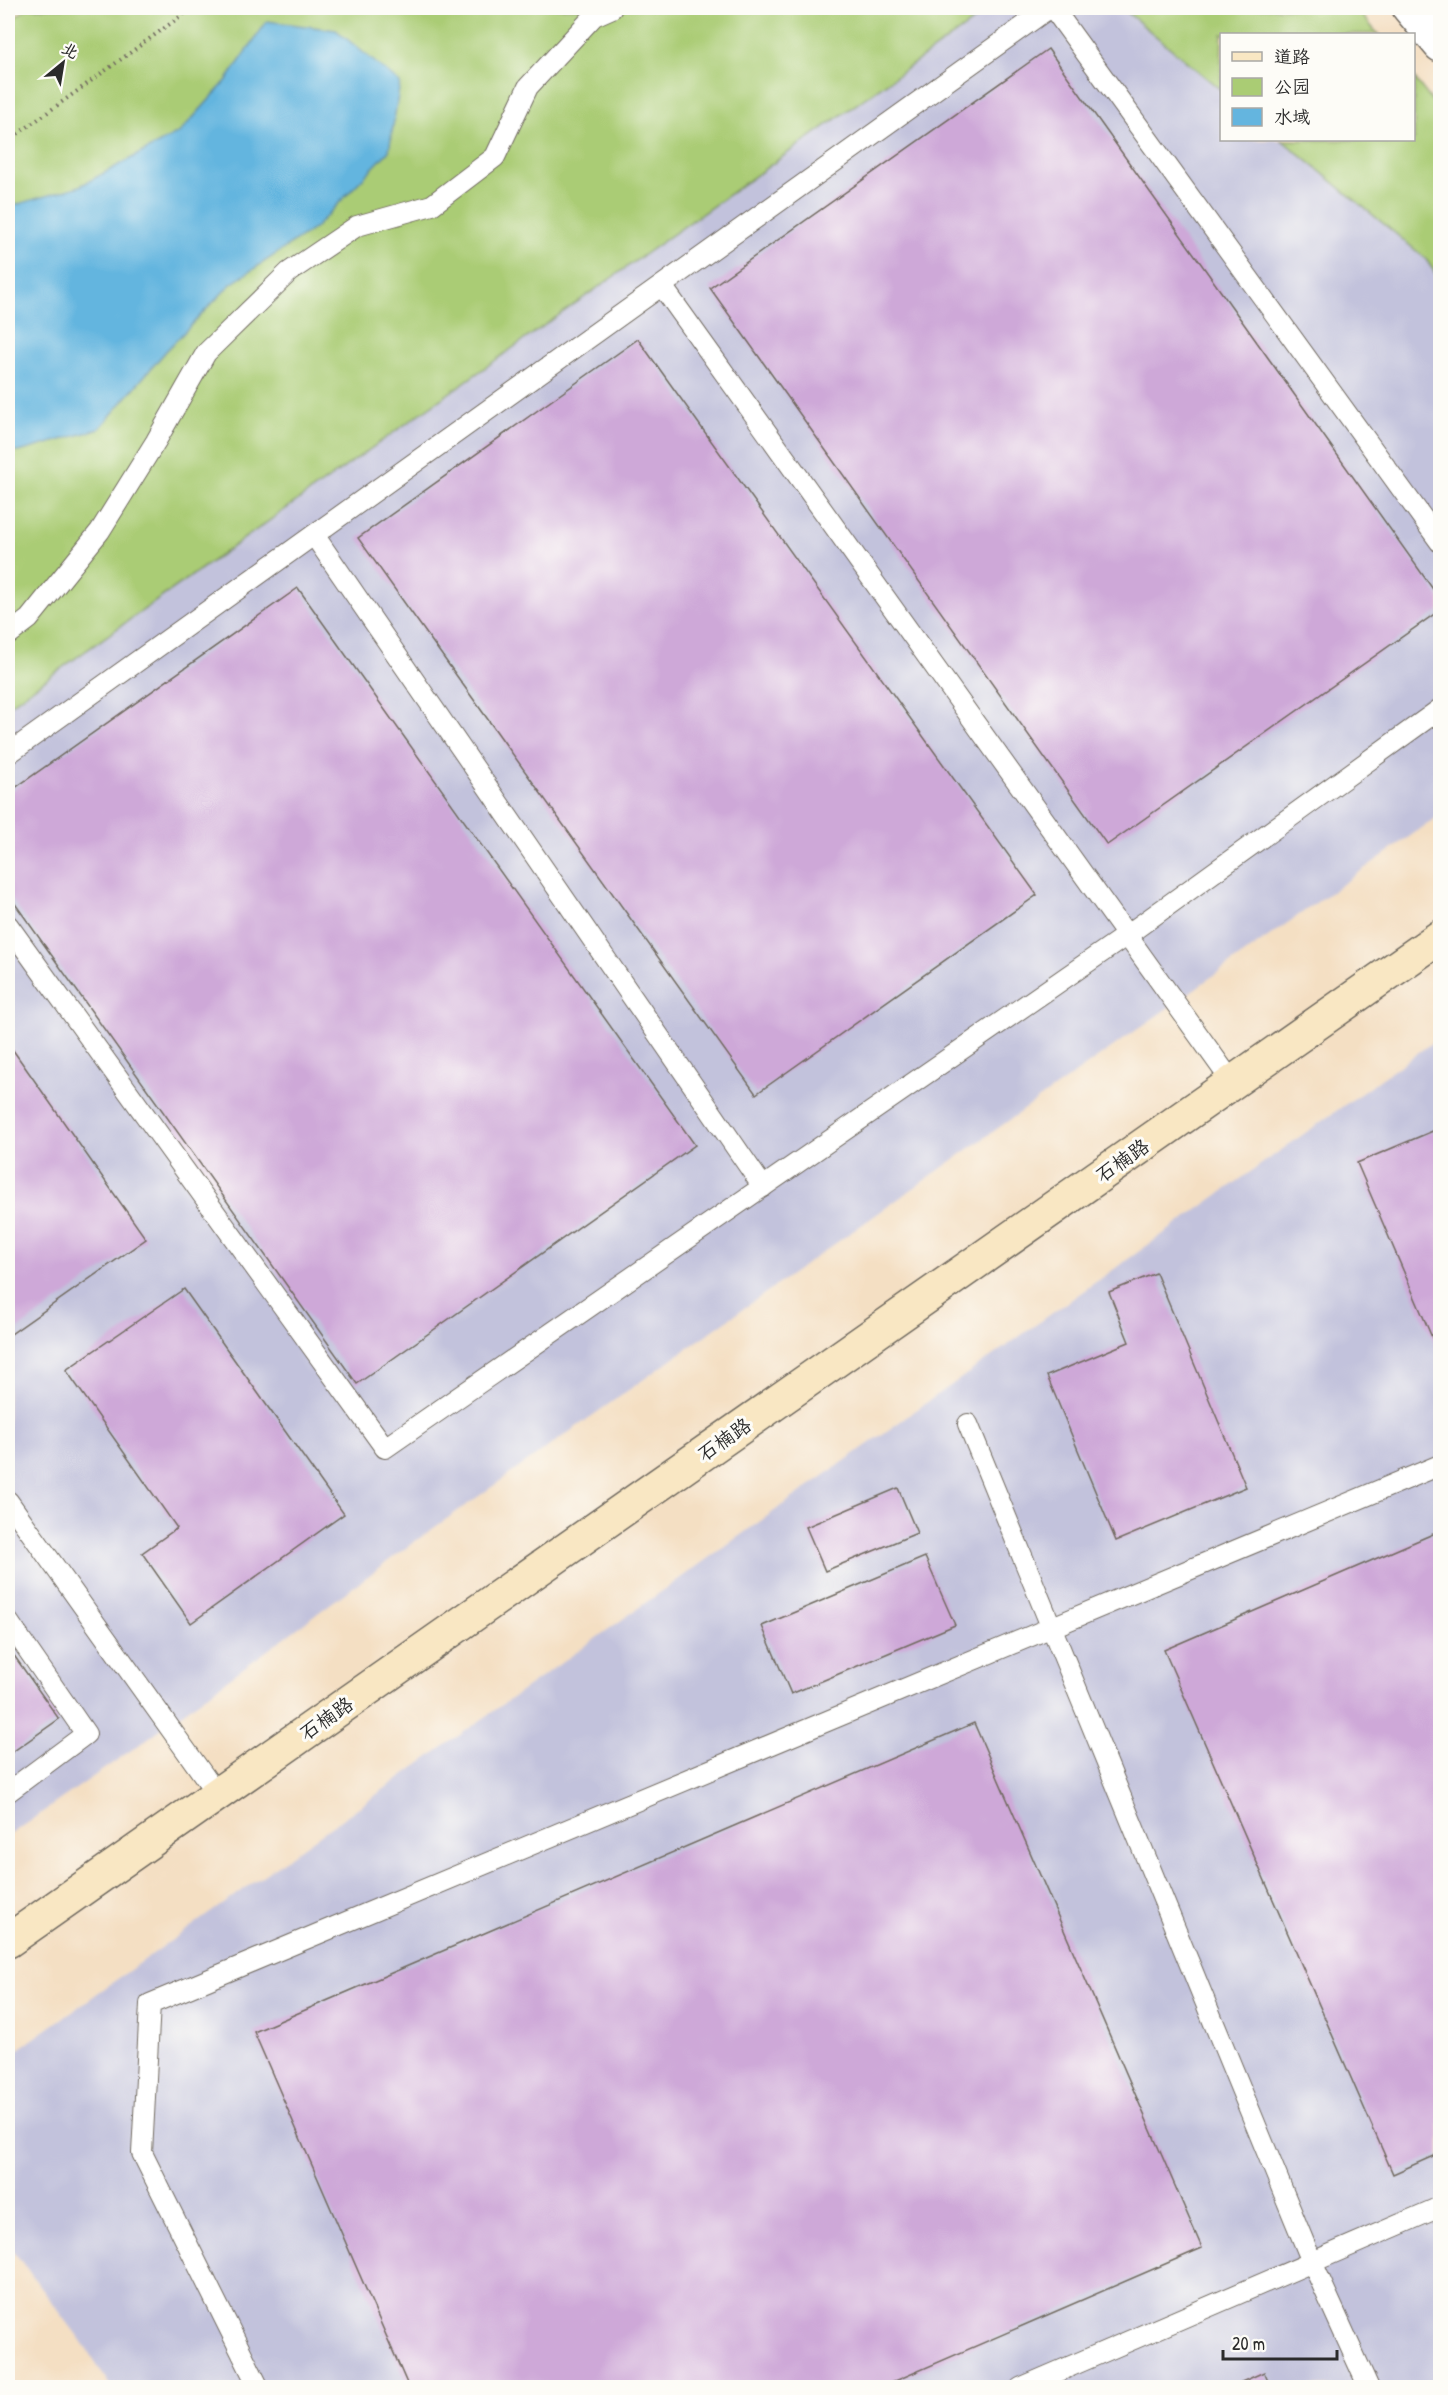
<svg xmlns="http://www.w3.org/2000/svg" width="1448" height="2395" font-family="'Patrick Hand','LXGW WenKai TC',sans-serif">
<rect width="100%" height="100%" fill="#fdfcf7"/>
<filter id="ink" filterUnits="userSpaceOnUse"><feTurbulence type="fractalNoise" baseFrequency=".0167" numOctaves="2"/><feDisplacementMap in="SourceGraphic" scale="12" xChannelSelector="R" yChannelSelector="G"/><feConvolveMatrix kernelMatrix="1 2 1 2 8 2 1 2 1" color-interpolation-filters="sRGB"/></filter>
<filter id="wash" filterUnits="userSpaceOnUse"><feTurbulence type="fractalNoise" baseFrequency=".008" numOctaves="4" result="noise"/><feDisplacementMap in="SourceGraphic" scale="24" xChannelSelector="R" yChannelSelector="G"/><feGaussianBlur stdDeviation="1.35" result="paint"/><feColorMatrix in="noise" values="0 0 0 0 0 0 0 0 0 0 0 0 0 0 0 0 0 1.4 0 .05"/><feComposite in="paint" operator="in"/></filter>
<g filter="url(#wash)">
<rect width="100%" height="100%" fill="#f4dfc3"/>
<g fill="#c2c2dc">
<polygon points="992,8 1122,8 1221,90 1222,140 1282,140 1426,258 1440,280 1440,815 414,1542 143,1742 8,1836 8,706"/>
<polygon points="1440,1037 1440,2387 111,2387 80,2339 8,2244 8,2057"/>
</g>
<g fill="#aacc74" stroke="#6a7c50" stroke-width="1.5">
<polygon points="28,8 992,8 8,706 8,22"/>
<polygon points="1122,8 1356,8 1378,34 1222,34 1221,90"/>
<polygon points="1414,78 1440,111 1440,280 1425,258 1282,140 1414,140"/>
</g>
<polygon fill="#64b5df" stroke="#487085" stroke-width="1.5" points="267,21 336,30 400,83 389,151 315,228 231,284 166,351 99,429 19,452 8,449 8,207 80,186 180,132 227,80"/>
<g id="blocks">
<g fill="#cea8d8">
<polygon points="1048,49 1440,599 1440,610 1107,845 710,288"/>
<polygon points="638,339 1037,895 756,1094 358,538"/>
<polygon points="298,588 695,1145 357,1384 8,894 8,793"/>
<polygon points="8,1043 146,1239 8,1336"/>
<polygon points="1440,1128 1440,1356 1357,1163"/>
<polygon points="1156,1273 1246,1487 1116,1541 1047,1376 1129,1342 1109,1292"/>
<polygon points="184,1289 344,1514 191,1623 142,1553 177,1528 66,1370"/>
<polygon points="898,1488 917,1533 825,1571 806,1527"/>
<polygon points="1440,1531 1440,2153 1393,2174 1164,1650"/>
<polygon points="925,1557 955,1625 791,1694 762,1626"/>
<polygon points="8,1647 59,1719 8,1755"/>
<polygon points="974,1723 1202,2248 879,2388 409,2388 254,2032"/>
<polygon points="1264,2372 1271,2388 1228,2388"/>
</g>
</g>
</g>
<g filter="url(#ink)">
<use href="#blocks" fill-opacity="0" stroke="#716a60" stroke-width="1.5"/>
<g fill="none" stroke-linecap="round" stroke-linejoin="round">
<g stroke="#716a60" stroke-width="22">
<g id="lane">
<polyline points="1053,8 1440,542"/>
<polyline points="662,286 1232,1082"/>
<polyline points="314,535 763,1187"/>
<polyline points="8,635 29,619 100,531 156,441 206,353 289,272 357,226 432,205 495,157 528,87 594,16 612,8"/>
<polyline points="8,754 1049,8"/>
<polyline points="8,925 385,1448 1127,935 1440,709"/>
<polyline points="968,1424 1312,2262 1369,2388"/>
<polyline points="8,1501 217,1794"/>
<polyline points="8,1621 86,1734 8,1792"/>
<polyline points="259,2388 142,2153 150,2004 1440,1465"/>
<polyline points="1020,2388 1440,2207"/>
</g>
</g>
<g stroke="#716a60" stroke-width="36">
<polyline id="street" points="1409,8 1440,45"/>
</g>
<g stroke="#716a60" stroke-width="36">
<polyline id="secondary" points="8,1941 1440,937"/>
</g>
<polyline stroke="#716a60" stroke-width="4" stroke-dasharray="1.5 4.5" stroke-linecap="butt" points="8,141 192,8"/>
<use href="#lane" stroke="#fff" stroke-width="20"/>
<use href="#street" stroke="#fff" stroke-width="33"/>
<use href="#secondary" stroke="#f9e7c3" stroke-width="33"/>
</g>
</g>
<g text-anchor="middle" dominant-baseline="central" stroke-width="6" stroke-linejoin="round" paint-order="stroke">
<g font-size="20" fill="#2b2b2b" stroke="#fdfcf7">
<text transform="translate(1122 1160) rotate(-35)">石楠路</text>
<text transform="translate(724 1439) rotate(-35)">石楠路</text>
<text transform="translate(326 1718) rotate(-35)">石楠路</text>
</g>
</g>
<rect width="1448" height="2395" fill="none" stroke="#fdfcf7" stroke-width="30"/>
<rect x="1220" y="33" width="195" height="108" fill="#fdfcf7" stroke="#a9a8a5" stroke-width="1.5"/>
<rect x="1232" y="52" width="30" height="9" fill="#f9e7c3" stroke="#a9a8a5" stroke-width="1.5"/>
<text x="1274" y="63" font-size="18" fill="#2b2b2b">道路</text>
<rect x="1232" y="78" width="30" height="18" fill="#aacc74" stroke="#a9a8a5" stroke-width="1.5"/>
<text x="1274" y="93" font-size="18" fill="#2b2b2b">公园</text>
<rect x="1232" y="108" width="30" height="18" fill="#64b5df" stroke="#a9a8a5" stroke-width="1.5"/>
<text x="1274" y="123" font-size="18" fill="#2b2b2b">水域</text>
<g transform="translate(63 63) rotate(30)" stroke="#fdfcf7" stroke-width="4.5" paint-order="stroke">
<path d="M0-4.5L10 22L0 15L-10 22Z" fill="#2b2b2b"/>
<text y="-9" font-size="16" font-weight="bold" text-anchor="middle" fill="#2b2b2b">北</text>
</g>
<path d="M1223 2350v9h114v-9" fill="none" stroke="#2b2b2b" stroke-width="3"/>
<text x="1232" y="2350" font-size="18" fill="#2b2b2b" stroke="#fdfcf7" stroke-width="4.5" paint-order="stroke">20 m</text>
</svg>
